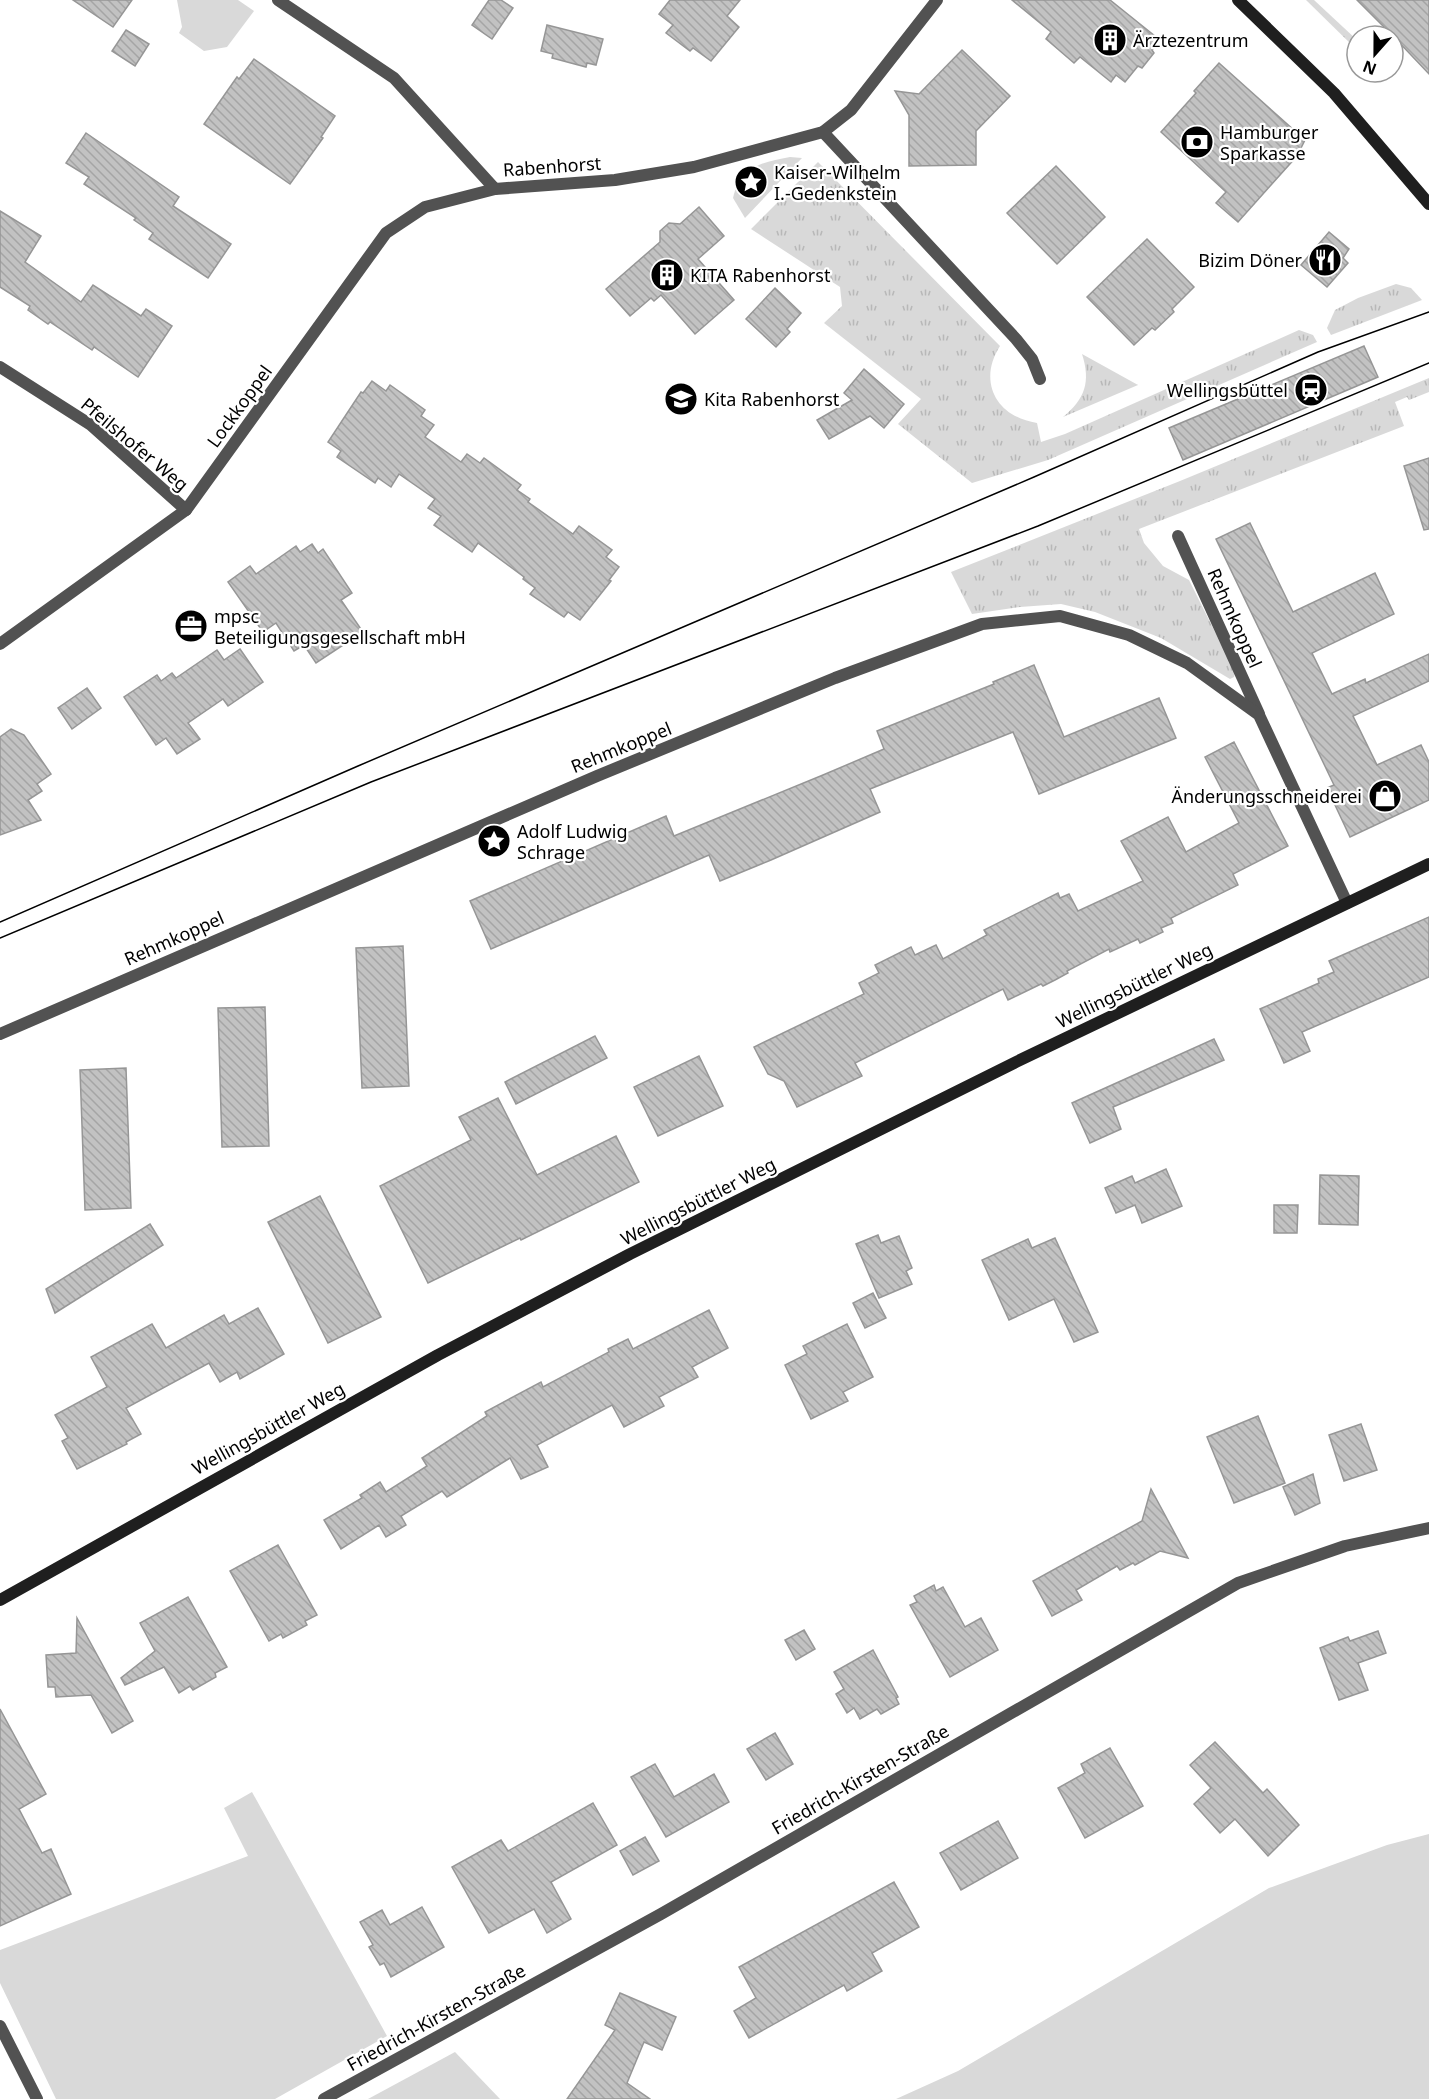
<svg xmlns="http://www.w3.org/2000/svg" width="1429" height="2099" font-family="'Noto Sans',sans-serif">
<defs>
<pattern id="grass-tufts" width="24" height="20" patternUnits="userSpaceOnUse" patternTransform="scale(1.5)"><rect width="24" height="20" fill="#d9d9d9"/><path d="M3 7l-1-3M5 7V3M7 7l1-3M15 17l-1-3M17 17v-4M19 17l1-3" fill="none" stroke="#b8b8b8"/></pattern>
<pattern id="building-back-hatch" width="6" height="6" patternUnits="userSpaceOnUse" patternTransform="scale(1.5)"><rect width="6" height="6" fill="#c2c2c2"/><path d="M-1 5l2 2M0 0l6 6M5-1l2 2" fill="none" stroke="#a5a5a5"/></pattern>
</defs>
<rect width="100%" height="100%" fill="#fff"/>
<g fill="url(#grass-tufts)">
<polygon points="1306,0 1314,0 1357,40 1357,50"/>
<path d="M818,162L1000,346C977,382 997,417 1037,423L1041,442L1065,434L1299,330L1313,335L1317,342L1048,460L972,483L898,424L921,399L824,323L842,306L840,287L751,229Z"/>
<polygon points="1396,284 1411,288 1422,300 1331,335 1327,328 1335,310 1358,298"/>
<path d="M1082,354L1138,385L1063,417C1085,399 1091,382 1082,354Z"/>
<polygon points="1429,378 1429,392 1409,400 1407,397 1395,402 1404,426 1139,529 1144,543 1163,566 1189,580 1235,672 1234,677 1230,679 1161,638 1095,612 1061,604 1020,607 972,614 951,572 1180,481"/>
</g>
<g fill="#d9d9d9">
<polygon points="177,0 238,0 254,11 227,47 204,51 179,33 182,27"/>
<path d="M790,157L802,158L745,218L733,198C740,167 762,162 790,157Z"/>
<polygon points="252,1792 387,2036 275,2099 56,2099 0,1983 0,1950 248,1856 224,1808"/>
<polygon points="1429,1834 1429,2099 896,2099 958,2071 1269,1888 1387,1845"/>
<polygon points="455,2052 500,2099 368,2099"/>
</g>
<g fill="url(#building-back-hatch)" stroke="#969696" stroke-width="1.5">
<polygon points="73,0 132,0 113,27"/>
<polygon points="489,0 501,0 513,8 492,39 472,25"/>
<polygon points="670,0 740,0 727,16 739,27 711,61 693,48 690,51 666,33 673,25 659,14"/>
<polygon points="1012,0 1110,0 1160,40 1152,50 1154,53 1142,68 1138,66 1125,82 1116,75 1111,82 1080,57 1074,63 1046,39 1051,32"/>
<polygon points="1357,0 1429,0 1429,74 1393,36"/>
<polygon points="547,25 603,39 596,65 587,63 586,67 552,58 553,54 541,51"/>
<polygon points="126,30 149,44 135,66 112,51"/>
<polygon points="962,50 1010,96 976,131 976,165 909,166 909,115 895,91 919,94"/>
<polygon points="254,59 335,116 321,137 323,138 290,184 204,124 237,77 239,79"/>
<polygon points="1219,63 1305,140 1297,156 1238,222 1216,203 1226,192 1161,132 1196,93 1194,91"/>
<polygon points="86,133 179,197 173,206 231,244 208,278 149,239 153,233 134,220 136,218 84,184 89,177 66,163"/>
<polygon points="1056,166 1105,217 1057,264 1007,213"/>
<polygon points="699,207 724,236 698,259 734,300 695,334 661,295 654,301 651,298 630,316 606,289 660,242 660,231 669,223 680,224"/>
<polygon points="0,211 41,236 25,262 81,302 93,285 141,316 146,309 172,326 138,377 94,347 92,350 50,322 48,324 28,310 30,306 0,287"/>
<polygon points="1329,232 1349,249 1343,258 1348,263 1327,287 1301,265"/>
<polygon points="1147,239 1194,287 1172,309 1174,312 1155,330 1152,328 1134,345 1087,297"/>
<polygon points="775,288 801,313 787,329 790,332 776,347 746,319"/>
<polygon points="1364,346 1378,377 1183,460 1169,428"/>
<polygon points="864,369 904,404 884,428 870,416 829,439 817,420 852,400 844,393"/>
<polygon points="372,381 386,391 390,385 425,410 421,416 434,425 425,437 461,462 467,454 480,463 484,458 521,485 517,490 530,499 528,502 573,534 579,526 612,550 606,557 619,567 609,580 611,581 580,620 568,612 564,617 530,594 535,588 523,579 524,577 478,543 472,552 434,525 441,516 428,508 435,499 399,474 391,487 378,478 375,483 337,457 341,451 328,442 361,392 363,393"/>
<polygon points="1429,458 1429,529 1424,530 1404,466"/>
<polygon points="1250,523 1293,612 1375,573 1394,614 1312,653 1332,694 1365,679 1366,683 1429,654 1429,681 1353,716 1377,765 1421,745 1429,762 1429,800 1350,837 1327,788 1334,785 1216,539"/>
<polygon points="312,544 318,553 323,549 352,593 341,600 363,632 316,663 304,645 294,651 276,623 263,632 228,582 250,566 256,574 296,546 300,552"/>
<polygon points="240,649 263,682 228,706 223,699 188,723 200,739 177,754 166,738 156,745 124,697 157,675 161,681 172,673 176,678 217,650 224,660"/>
<polygon points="1034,665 1064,737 1159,698 1176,738 1039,794 1013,732 870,789 880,812 771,860 720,881 709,855 491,949 470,901 666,816 674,836 823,775 884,749 877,731 994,684 993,682"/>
<polygon points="87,688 101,708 72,729 58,708"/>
<polygon points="11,729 24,735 51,774 37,784 42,791 28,800 41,820 0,835 0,737"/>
<polygon points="1234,742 1288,846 1233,874 1238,885 1171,918 1173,923 1161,928 1163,932 1140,943 1138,939 1110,952 1109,949 1067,971 1068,973 1055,980 1043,986 1041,984 1008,1000 1003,989 855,1063 862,1076 797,1107 784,1081 768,1074 754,1047 864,994 859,983 879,973 875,965 911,947 915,955 936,945 943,959 987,935 984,930 1058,893 1060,898 1069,894 1078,911 1143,881 1121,841 1168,817 1186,852 1239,823 1205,757"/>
<polygon points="1429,917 1429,977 1302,1032 1310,1051 1284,1063 1260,1009 1319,983 1318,979 1334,972 1329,961"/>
<polygon points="403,946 409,1086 362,1088 356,948"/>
<polygon points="265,1007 269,1146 222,1147 218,1008"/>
<polygon points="595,1036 607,1058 516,1104 505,1082"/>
<polygon points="1214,1039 1224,1060 1113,1107 1121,1129 1090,1143 1072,1103"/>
<polygon points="699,1056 723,1106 658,1136 634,1087"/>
<polygon points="126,1068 131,1208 85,1210 80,1070"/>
<polygon points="498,1098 537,1175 616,1136 639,1182 521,1240 520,1238 428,1283 380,1186 471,1140 459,1117"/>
<polygon points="1166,1169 1182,1206 1142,1223 1135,1205 1116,1213 1105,1188 1132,1176 1135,1183"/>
<polygon points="1320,1175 1359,1176 1358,1225 1319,1224"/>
<polygon points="320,1196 381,1317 328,1343 268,1222"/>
<polygon points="1274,1205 1298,1205 1297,1233 1274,1233"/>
<polygon points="150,1224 163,1245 55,1313 46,1289"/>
<polygon points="878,1235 881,1243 899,1236 912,1268 906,1271 912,1284 879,1298 856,1244"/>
<polygon points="1055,1238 1098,1332 1074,1342 1054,1299 1009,1320 982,1260 1028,1239 1032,1248"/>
<polygon points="873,1293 886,1318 865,1328 853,1303"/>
<polygon points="258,1308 284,1354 240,1379 237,1372 220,1382 209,1363 126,1408 141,1434 126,1442 127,1444 77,1469 62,1441 68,1438 55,1415 107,1387 91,1357 152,1324 166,1348 224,1315 229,1324"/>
<polygon points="709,1310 728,1348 692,1367 698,1377 659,1397 664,1406 624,1427 612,1405 537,1445 548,1467 521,1479 510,1458 447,1497 442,1491 401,1516 406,1525 386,1537 379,1525 341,1549 324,1520 362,1498 360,1495 380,1482 386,1492 427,1466 422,1458 487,1416 485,1412 541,1382 543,1387 609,1352 608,1349 628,1339 633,1349"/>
<polygon points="847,1324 873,1377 843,1392 848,1401 811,1419 785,1365 807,1354 803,1346"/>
<polygon points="1258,1416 1285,1483 1234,1503 1207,1437"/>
<polygon points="1361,1424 1377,1470 1344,1481 1329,1435"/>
<polygon points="1313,1474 1320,1503 1295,1515 1283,1487"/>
<polygon points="1151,1489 1188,1558 1160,1551 1135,1565 1133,1563 1120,1570 1117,1566 1076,1590 1082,1600 1052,1616 1033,1581 1142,1521"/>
<polygon points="278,1545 317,1615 305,1621 307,1625 283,1638 281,1634 269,1641 230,1571"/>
<polygon points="934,1585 936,1591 943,1587 965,1627 981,1618 998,1650 950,1677 910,1605 917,1602 914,1596"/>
<polygon points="188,1597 227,1667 215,1673 216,1677 193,1690 190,1686 179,1693 164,1667 125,1685 121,1678 155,1651 140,1623"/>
<polygon points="77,1618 133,1721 112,1733 91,1695 56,1697 55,1687 48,1687 46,1655 76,1653"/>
<polygon points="804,1630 815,1649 796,1660 785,1640"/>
<polygon points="1378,1631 1386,1653 1358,1663 1368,1690 1339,1700 1320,1648 1348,1637 1350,1641"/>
<polygon points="873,1650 898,1697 896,1698 899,1704 881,1714 877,1709 860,1719 854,1708 847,1713 836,1694 844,1689 834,1672"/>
<polygon points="0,1709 46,1794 19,1809 42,1853 51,1849 71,1894 0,1926"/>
<polygon points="775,1733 793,1764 766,1780 747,1749"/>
<polygon points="1215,1742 1263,1793 1267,1789 1299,1825 1268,1856 1235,1819 1220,1833 1194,1804 1211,1788 1190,1765"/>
<polygon points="1110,1748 1143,1806 1085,1838 1058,1788 1085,1773 1081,1764"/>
<polygon points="655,1764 674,1797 714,1774 729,1802 666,1837 631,1777"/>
<polygon points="593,1803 617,1845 551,1882 571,1919 547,1933 534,1909 489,1933 452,1867 501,1840 508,1851"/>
<polygon points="998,1821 1018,1858 961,1890 940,1853"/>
<polygon points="645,1837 659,1861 633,1875 620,1851"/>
<polygon points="894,1882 919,1927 872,1953 882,1971 847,1991 844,1985 749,2038 734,2011 756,1998 739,1967"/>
<polygon points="422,1907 444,1947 391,1977 384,1963 380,1965 369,1947 373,1945 360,1922 382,1910 390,1925"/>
<polygon points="620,1993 676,2017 662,2050 644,2042 627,2083 650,2099 567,2099 615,2030 605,2025"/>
</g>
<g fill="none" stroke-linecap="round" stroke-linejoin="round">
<g stroke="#525252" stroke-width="12">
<polyline points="278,0 394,78 495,189 615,180 694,167 823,132 851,110 937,0"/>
<polyline points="823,132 1016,339 1032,359 1040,379"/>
<polyline points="0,367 91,425 186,510"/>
<polyline points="1178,536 1259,714"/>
<polyline points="0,644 186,510 386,233 425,207 495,189"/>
<polyline points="0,1034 597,776 835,678 982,624 1060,616 1129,635 1187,663 1259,715 1347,903"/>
<polyline points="0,2026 37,2099"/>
<polyline points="324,2099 661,1914 1238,1583 1345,1546 1429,1528"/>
</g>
<g stroke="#1f1f1f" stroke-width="12">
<polyline points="1238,0 1334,93 1429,204"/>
<polyline points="0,1600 438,1355 630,1254 1016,1062 1429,864"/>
</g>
<g stroke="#000" stroke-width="1.5">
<polyline points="0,922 358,766 1034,477 1318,352 1429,312"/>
<polyline points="0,938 371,782 1038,526 1429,363"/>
</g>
</g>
<defs>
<g id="building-disc" transform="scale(1.725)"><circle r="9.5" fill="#000" stroke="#fff"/><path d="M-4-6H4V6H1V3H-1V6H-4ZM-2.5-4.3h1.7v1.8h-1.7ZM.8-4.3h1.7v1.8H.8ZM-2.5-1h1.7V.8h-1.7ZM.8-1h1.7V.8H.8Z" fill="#fff"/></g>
<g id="bank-disc" transform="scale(1.725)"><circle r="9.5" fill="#000" stroke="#fff"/><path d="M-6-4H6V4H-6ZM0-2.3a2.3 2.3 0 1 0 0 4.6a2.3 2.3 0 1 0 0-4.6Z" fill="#fff"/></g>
<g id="sight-disc" transform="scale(1.725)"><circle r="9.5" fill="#000" stroke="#fff"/><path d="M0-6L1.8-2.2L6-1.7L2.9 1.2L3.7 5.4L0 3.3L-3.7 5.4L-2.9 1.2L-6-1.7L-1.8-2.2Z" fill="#fff"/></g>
<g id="restaurant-disc" transform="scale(1.725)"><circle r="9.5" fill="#000" stroke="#fff"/><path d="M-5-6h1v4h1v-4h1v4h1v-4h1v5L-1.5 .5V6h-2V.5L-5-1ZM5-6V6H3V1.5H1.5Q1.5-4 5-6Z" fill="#fff"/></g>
<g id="station-disc" transform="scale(1.725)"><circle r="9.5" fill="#000" stroke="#fff"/><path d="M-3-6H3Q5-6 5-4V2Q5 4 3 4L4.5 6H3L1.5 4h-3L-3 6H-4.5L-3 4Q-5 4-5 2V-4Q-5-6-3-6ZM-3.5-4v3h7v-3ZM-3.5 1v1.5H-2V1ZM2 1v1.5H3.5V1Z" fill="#fff"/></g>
<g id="school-disc" transform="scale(1.725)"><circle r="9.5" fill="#000" stroke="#fff"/><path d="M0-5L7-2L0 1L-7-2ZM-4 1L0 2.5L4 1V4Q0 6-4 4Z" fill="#fff"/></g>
<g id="office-disc" transform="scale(1.725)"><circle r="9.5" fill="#000" stroke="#fff"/><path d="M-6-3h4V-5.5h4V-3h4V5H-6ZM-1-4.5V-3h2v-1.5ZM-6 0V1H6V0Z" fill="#fff"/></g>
<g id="shop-disc" transform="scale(1.725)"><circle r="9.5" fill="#000" stroke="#fff"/><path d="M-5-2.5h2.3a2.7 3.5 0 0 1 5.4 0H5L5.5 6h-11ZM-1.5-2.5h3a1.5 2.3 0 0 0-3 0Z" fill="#fff"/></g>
</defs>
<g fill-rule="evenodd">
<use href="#building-disc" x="1110" y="40"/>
<use href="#bank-disc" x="1197" y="142"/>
<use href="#sight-disc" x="751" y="182"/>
<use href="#restaurant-disc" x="1325" y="260"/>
<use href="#building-disc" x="667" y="275"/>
<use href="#station-disc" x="1311" y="390"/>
<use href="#school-disc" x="681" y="399"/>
<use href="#office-disc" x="191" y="626"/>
<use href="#shop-disc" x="1385" y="796"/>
<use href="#sight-disc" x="494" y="841"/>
</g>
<g text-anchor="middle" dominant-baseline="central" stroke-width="4.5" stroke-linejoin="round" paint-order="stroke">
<g font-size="18" fill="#000" stroke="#fff" text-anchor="start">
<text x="1133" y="40">Ärztezentrum</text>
<text x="1220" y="132">Hamburger<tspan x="1220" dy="21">Sparkasse</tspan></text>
<text x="774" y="172">Kaiser-Wilhelm<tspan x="774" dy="21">I.-Gedenkstein</tspan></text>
<text x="1302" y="260" text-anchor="end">Bizim Döner</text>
<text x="690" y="275">KITA Rabenhorst</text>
<text x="1288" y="390" text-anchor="end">Wellingsbüttel</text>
<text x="704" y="399">Kita Rabenhorst</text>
<text x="214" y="616">mpsc<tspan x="214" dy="21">Beteiligungsgesellschaft mbH</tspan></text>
<text x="1362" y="796" text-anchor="end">Änderungsschneiderei</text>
<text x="517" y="831">Adolf Ludwig<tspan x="517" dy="21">Schrage</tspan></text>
</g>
<g font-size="18" fill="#000" stroke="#fff">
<text transform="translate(552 166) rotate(-4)">Rabenhorst</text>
<text transform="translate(239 406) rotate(-54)">Lockkoppel</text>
<text transform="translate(135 444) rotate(40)">Pfeilshofer Weg</text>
<text transform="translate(1235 618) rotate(66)">Rehmkoppel</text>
<text transform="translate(621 747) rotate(-22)">Rehmkoppel</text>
<text transform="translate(174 938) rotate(-24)">Rehmkoppel</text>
<text transform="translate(1134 985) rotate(-26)">Wellingsbüttler Weg</text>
<text transform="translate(698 1201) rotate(-27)">Wellingsbüttler Weg</text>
<text transform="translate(268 1428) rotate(-29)">Wellingsbüttler Weg</text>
<text transform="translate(860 1779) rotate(-30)">Friedrich-Kirsten-Straße</text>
<text transform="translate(436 2017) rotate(-29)">Friedrich-Kirsten-Straße</text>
</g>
</g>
<g transform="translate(1375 54) rotate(201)"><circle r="28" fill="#ffffff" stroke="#999999" stroke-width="1.5"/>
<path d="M0-4.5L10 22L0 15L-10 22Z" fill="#000000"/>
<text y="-9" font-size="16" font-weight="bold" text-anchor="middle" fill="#000000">N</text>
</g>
</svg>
